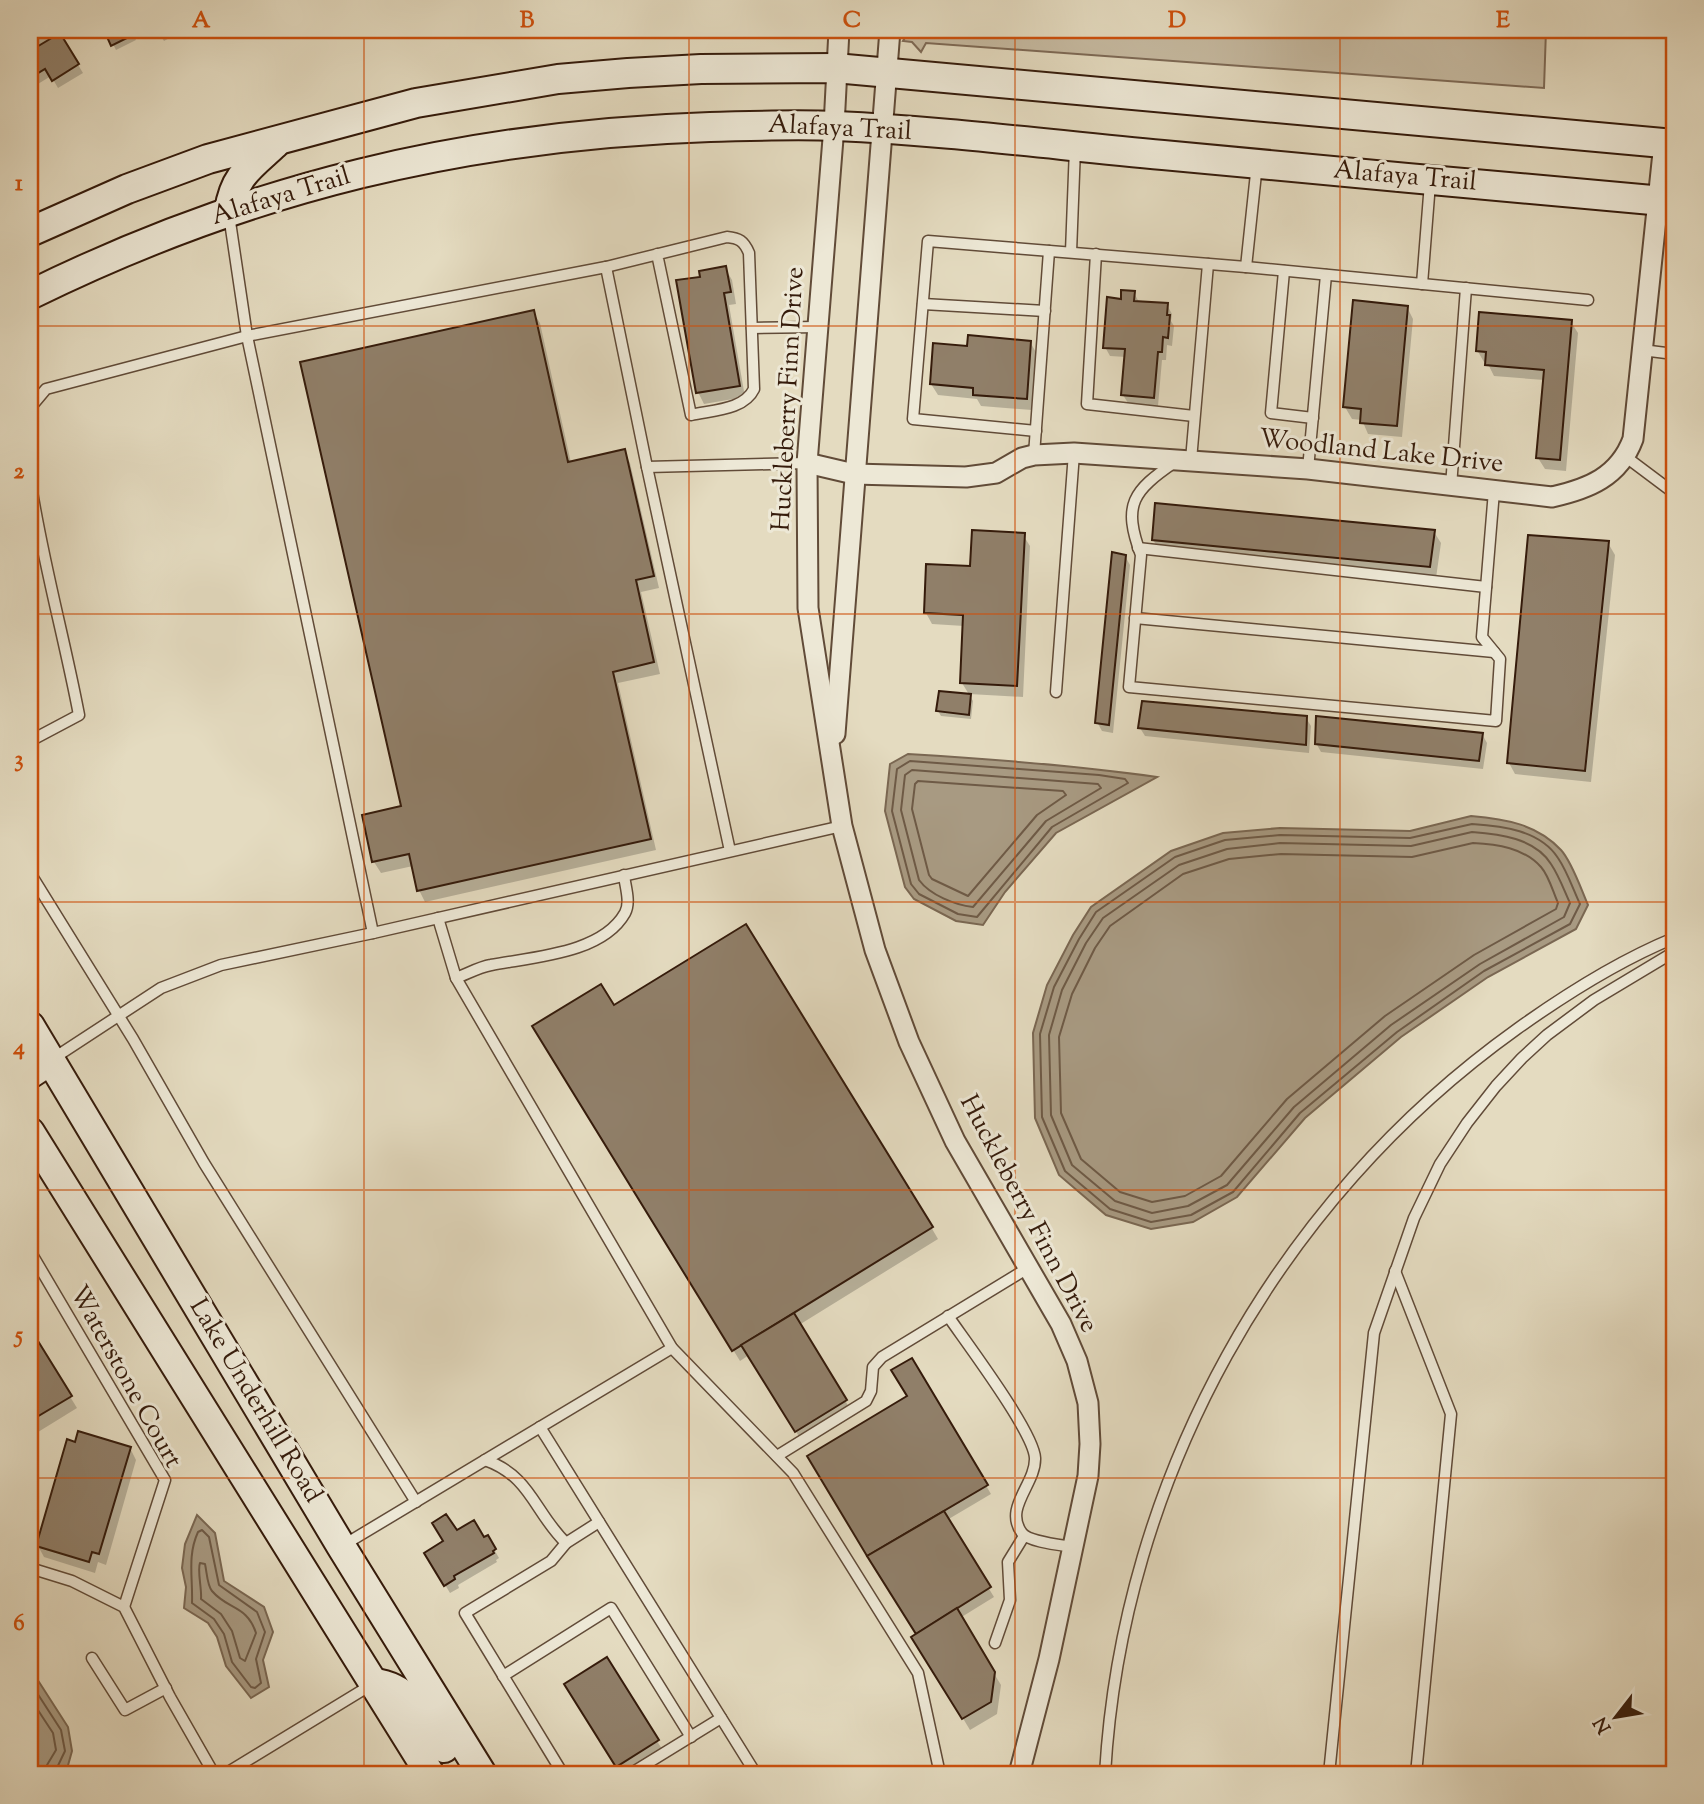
<svg xmlns="http://www.w3.org/2000/svg" width="1704" height="1804" font-family="'Sorts Mill Goudy',serif">
<rect width="100%" height="100%" fill="#e4dbc0"/>
<filter id="stains"><feTurbulence type="fractalNoise" baseFrequency=".00286" numOctaves="4"/><feColorMatrix values="0 0 0 0 .2 0 0 0 0 .09 0 0 0 0 .02 0 0 0 .5 -.17"/></filter>
<radialGradient id="worn" r=".72"><stop offset=".6" stop-color="#630" stop-opacity="0"/><stop offset="1" stop-color="#630" stop-opacity=".3"/></radialGradient>
<polygon fill="#c6baa1" stroke="#7e6a56" stroke-width="2" points="902,30 1546,30 1544,88 926,43 921,52 912,42 903,41 906,36"/>
<g fill="#a89a82" stroke="#7a6752" stroke-width="2">
<path d="M908,754C991,759 1074,765 1157,777L1056,833L1005,892L983,925L956,921L914,899L905,887L885,811L890,764Z"/>
<path d="M1471,816C1505,819 1537,824 1561,850C1572,862 1581,889 1588,905L1576,929L1488,977L1401,1037L1305,1118L1237,1197L1193,1222L1151,1229L1106,1215L1059,1175L1035,1118L1033,1033L1047,985L1073,935L1091,907L1171,851L1223,833L1280,828L1410,831Z"/>
<polygon points="197,1515 215,1533 224,1581 264,1607 273,1632 263,1660 269,1687 251,1698 226,1666 217,1637 208,1623 184,1608 186,1587 182,1568 185,1544"/>
<polygon points="30,1668 68,1727 72,1751 67,1769 53,1774 30,1774"/>
</g>
<g fill="#0003">
<polygon points="30,30 49,30 54,38 60,35 83,73 58,88 51,76 33,87 30,81"/>
<polygon points="106,30 131,30 136,40 116,50"/>
<polygon points="157,30 184,30 164,41"/>
<polygon points="725,268 732,280 736,304 729,305 745,397 704,404 698,392 702,278"/>
<polygon points="1134,293 1139,302 1167,305 1172,314 1171,321 1174,326 1172,346 1167,345 1166,360 1162,360 1158,406 1128,403 1123,395 1126,357 1110,356 1105,347 1122,300"/>
<polygon points="1407,307 1413,319 1402,437 1368,434 1362,420 1352,419 1345,407"/>
<polygon points="533,312 540,323 571,463 624,451 630,463 659,588 641,592 660,674 618,683 656,850 425,902 419,890 413,866 381,873 374,862 364,816 403,807"/>
<polygon points="1571,322 1578,333 1566,471 1545,469 1538,458 1544,380 1494,376 1487,362 1484,362 1477,350"/>
<polygon points="1030,342 1037,354 1032,410 981,406 977,399 938,395 931,384 969,348"/>
<polygon points="1434,532 1441,543 1436,578 1160,551 1153,540"/>
<polygon points="1023,535 1030,546 1023,697 969,694 973,701 971,719 941,716 938,711 970,696 962,683 964,626 932,624 926,613 972,568"/>
<polygon points="1608,543 1615,555 1591,782 1515,774 1509,763"/>
<polygon points="1125,556 1130,565 1113,733 1102,731 1097,722"/>
<polygon points="1306,718 1311,726 1309,753 1145,736 1140,728"/>
<polygon points="1482,734 1487,743 1483,769 1321,752 1316,743"/>
<polygon points="614,1007 931,1227 938,1239 799,1325 852,1412 803,1443 749,1355 740,1361 541,1038"/>
<polygon points="30,1330 34,1338 30,1341"/>
<polygon points="37,1343 77,1408 30,1437 30,1348"/>
<polygon points="911,1360 991,1494 947,1520 994,1597 960,1618 1001,1685 997,1714 970,1730 914,1637 918,1634 810,1456 909,1405"/>
<polygon points="130,1448 136,1460 106,1565 98,1562 95,1573 44,1557 38,1546"/>
<polygon points="457,1532 484,1539 487,1537 499,1558 496,1560 497,1562 458,1585 459,1588 450,1593 426,1553"/>
<polygon points="606,1660 662,1749 622,1774 567,1685"/>
</g>
<g fill="none" stroke-linecap="round" stroke-linejoin="round">
<g stroke="#6e5a46" stroke-width="2">
<polygon points="910,761 1099,775 1125,779 1128,783 1052,827 977,917 958,914 919,894 911,884 892,811 897,769"/>
<path d="M912,770L1098,784L1101,788L1046,821L973,907C955,905 930,895 919,880L901,810L905,775Z"/>
<polygon points="918,781 1063,791 1066,795 1037,815 968,896 932,879 929,875 912,809 915,784"/>
<path d="M1472,824C1502,826 1540,830 1558,858C1567,871 1573,889 1580,904L1570,924L1484,971L1397,1032L1300,1113L1233,1192L1191,1215L1151,1222L1110,1209L1065,1171L1042,1117L1040,1034L1054,987L1079,939L1096,912L1175,857L1225,840L1280,835L1410,838Z"/>
<path d="M1472,832C1499,834 1535,838 1551,864C1559,876 1564,890 1570,903L1564,917L1480,964L1391,1025L1294,1107L1227,1185L1188,1206L1152,1213L1115,1201L1072,1165L1051,1115L1049,1035L1062,990L1086,943L1103,918L1179,865L1227,849L1280,843L1411,846Z"/>
<path d="M1473,843C1497,844 1524,848 1541,867C1549,876 1553,892 1558,903L1556,909L1474,955L1385,1016L1287,1099L1221,1176L1185,1196L1152,1202L1120,1192L1081,1159L1061,1113L1059,1037L1072,994L1095,948L1110,926L1183,874L1229,859L1281,854L1412,857Z"/>
<path d="M202,1530L209,1537L219,1585L257,1612L265,1632L256,1659L261,1683L255,1688L251,1687L232,1662L224,1634L214,1619L192,1603C193,1578 187,1556 198,1532Z"/>
<path d="M200,1563L205,1564C207,1573 207,1585 212,1591C228,1610 247,1605 256,1633L245,1661L240,1658L232,1631L221,1614L201,1599C202,1589 197,1570 200,1563Z"/>
<polyline points="30,1682 61,1730 65,1751 54,1774"/>
<polyline points="30,1698 53,1733 56,1750 47,1765 45,1774"/>
</g>
</g>
<g fill="#907f69" stroke="#351b0b" stroke-width="2">
<polygon points="30,30 50,30 30,41"/>
<polygon points="104,30 133,30 135,34 111,46"/>
<polygon points="60,33 79,64 52,81 45,69 30,78 30,51"/>
<polygon points="726,266 731,292 724,293 740,386 696,393 676,280 700,277 699,271"/>
<polygon points="1121,290 1135,291 1134,301 1168,303 1167,315 1170,315 1168,338 1163,337 1162,352 1158,352 1154,398 1121,395 1125,349 1103,348 1107,297 1121,299"/>
<polygon points="1353,300 1408,306 1397,426 1360,423 1361,409 1343,407"/>
<polygon points="534,310 568,462 625,449 654,576 636,580 654,662 613,672 651,839 417,891 409,854 372,862 362,815 401,806 300,362"/>
<polygon points="1479,312 1572,320 1560,460 1536,458 1544,370 1485,365 1486,352 1476,351"/>
<polygon points="968,335 1031,341 1027,399 973,395 973,388 930,384 933,343 967,346"/>
<polygon points="1155,503 1435,530 1430,567 1152,540"/>
<polygon points="972,530 1025,533 1017,686 960,683 963,615 924,613 926,564 970,566"/>
<polygon points="1528,535 1609,541 1585,771 1507,763"/>
<polygon points="1112,552 1126,555 1109,725 1095,723"/>
<polygon points="939,691 971,694 969,715 936,711"/>
<polygon points="1142,701 1307,716 1306,745 1138,728"/>
<polygon points="1316,716 1483,733 1479,761 1315,744"/>
<polygon points="746,924 933,1227 732,1351 532,1026 601,984 614,1005"/>
<polygon points="794,1313 847,1400 795,1432 741,1345"/>
<polygon points="38,1341 72,1396 30,1421 30,1344"/>
<polygon points="912,1358 988,1485 867,1556 807,1456 907,1396 891,1370"/>
<polygon points="78,1431 131,1447 99,1554 92,1552 89,1562 36,1546 67,1439 75,1442"/>
<polygon points="944,1511 991,1587 916,1634 867,1556"/>
<polygon points="446,1514 457,1530 474,1520 484,1537 488,1535 496,1549 493,1551 494,1553 454,1576 455,1579 444,1586 424,1553 443,1541 432,1523"/>
<polygon points="957,1608 995,1672 991,1702 962,1719 911,1637"/>
<polygon points="607,1657 659,1740 616,1767 564,1684"/>
</g>
<g fill="none" stroke-linecap="round" stroke-linejoin="round">
<g stroke="#614b38" stroke-width="13">
<g id="lane">
<polyline points="30,208 41,226"/>
<polyline points="229,215 247,336 373,933"/>
<polyline points="1071,252 1075,148"/>
<polyline points="1096,254 1087,404 1194,416"/>
<path d="M606,267L727,237C739,238 744,241 749,253L754,389C744,410 713,410 691,415L657,254"/>
<polyline points="1246,267 1257,164"/>
<polyline points="1284,271 1271,413 1313,418"/>
<polyline points="1422,284 1430,183"/>
<polyline points="923,304 1045,311"/>
<polyline points="752,328 818,327"/>
<polyline points="1642,350 1674,354"/>
<polyline points="30,408 46,389 247,336 606,267 647,467 807,463"/>
<polyline points="1036,431 913,419 928,241 1246,267 1588,300"/>
<polyline points="1034,455 1049,251"/>
<polyline points="1626,457 1674,493"/>
<polyline points="1191,460 1208,264"/>
<path d="M1175,462C1133,491 1122,504 1141,555L1129,687L1496,721L1500,659L1482,637L1494,491"/>
<polyline points="647,467 730,851"/>
<polyline points="1308,469 1326,275"/>
<path d="M30,479C42,559 64,636 79,715L30,741"/>
<polyline points="1451,486 1466,288"/>
<polyline points="1138,548 1486,587"/>
<polyline points="1135,618 1494,652"/>
<polyline points="1056,692 1074,453"/>
<polyline points="30,873 133,1039 204,1163 416,1502"/>
<polyline points="438,918 456,978 672,1348 793,1473 918,1673 940,1774"/>
<path d="M456,978C467,974 479,967 491,965C532,957 602,954 625,913C631,902 625,886 624,875"/>
<polyline points="54,1058 161,988 221,965 373,933 842,826"/>
<polyline points="30,1251 165,1480 124,1607"/>
<polyline points="1395,1271 1451,1414 1416,1774"/>
<path d="M948,1316C965,1341 1034,1432 1035,1458C1036,1484 1003,1508 1022,1533C1029,1542 1061,1545 1073,1547"/>
<polyline points="540,1427 756,1774"/>
<polyline points="777,1456 866,1401 871,1391 873,1367 882,1357 1028,1268"/>
<path d="M485,1460C531,1476 534,1512 566,1543"/>
<polyline points="342,1546 672,1348"/>
<polyline points="30,1568 72,1581 124,1607 170,1697 214,1774"/>
<polyline points="995,1643 1010,1600 1008,1562 1024,1536"/>
<polyline points="92,1658 125,1710 166,1688"/>
<polyline points="503,1676 611,1608 691,1737"/>
<polyline points="225,1774 371,1685"/>
<polyline points="563,1774 465,1613 551,1561 566,1543 599,1522"/>
<polyline points="630,1774 721,1718"/>
<path d="M1105,1774C1122,1479 1276,1201 1517,1029C1566,994 1618,961 1674,938"/>
<polyline points="1329,1774 1374,1333 1414,1218 1440,1164 1467,1123 1496,1086 1522,1058 1547,1035 1594,1000 1674,952"/>
</g>
</g>
<g stroke="#614b38" stroke-width="23">
<g id="street">
<polyline points="839,30 834,126 807,463 808,608 842,826 875,950 909,1042 955,1141 1061,1324 1077,1361 1088,1403 1090,1444 1088,1476 1049,1659 1019,1774"/>
<path d="M807,463L854,474L966,477L996,473L1022,458L1034,455L1074,453L1308,469L1552,497C1588,489 1619,477 1633,439L1664,143"/>
<polyline points="835,734 890,30"/>
</g>
</g>
<g stroke="#351b0b" stroke-width="32">
<g id="secondary">
<path d="M229,211C234,176 250,167 275,144"/>
<polyline points="30,232 127,189 208,159 416,103 558,79 628,73 701,69 835,68 1674,144"/>
<path d="M30,295C249,187 466,135 710,127C752,126 794,124 836,126C945,131 1054,145 1163,155C1333,171 1504,187 1674,202"/>
<polyline points="30,1026 341,1546 482,1774"/>
<polyline points="30,1074 51,1060"/>
<polyline points="30,1132 430,1774"/>
<path d="M374,1683C411,1687 426,1720 444,1748"/>
</g>
</g>
<use href="#lane" stroke="#ede8d6" stroke-width="10"/>
<use href="#street" stroke="#ede8d6" stroke-width="19"/>
<use href="#secondary" stroke="#ede8d6" stroke-width="28"/>
</g>
<path fill="none" stroke="#cd500c" stroke-width="2" stroke-opacity="0.55" d="M364,30V1774M689,30V1774M1015,30V1774M1340,30V1774M30,326H1674M30,614H1674M30,902H1674M30,1190H1674M30,1478H1674"/>
<g text-anchor="middle" dominant-baseline="central" stroke-width="6" stroke-linejoin="round" paint-order="stroke">
<g font-size="26" fill="#351b0b" stroke="#ede8d6">
<text transform="translate(840 129) rotate(3)">Alafaya Trail</text>
<text transform="translate(1405 177) rotate(5)">Alafaya Trail</text>
<text transform="translate(281 197) rotate(-17)">Alafaya Trail</text>
<text transform="translate(789 399) rotate(-87)">Huckleberry Finn Drive</text>
<text transform="translate(1381 452) rotate(6)">Woodland Lake Drive</text>
<text transform="translate(1028 1214) rotate(62)">Huckleberry Finn Drive</text>
<text transform="translate(125 1377) rotate(61)">Waterstone Court</text>
<text transform="translate(255 1401) rotate(59)">Lake Underhill Road</text>
</g>
</g>
<rect width="1704" height="1804" fill="none" stroke="#e4dbc0" stroke-width="77"/>
<g transform="translate(1616 1717) rotate(239)" stroke="#ede8d6" stroke-width="5" paint-order="stroke">
<path d="M0-5L12 26L0 18L-12 26Z" fill="#351b0b"/>
<text y="-10" font-size="19" font-weight="bold" text-anchor="middle" fill="#351b0b">N</text>
</g>
<rect x="38" y="38" width="1628" height="1728" fill="none" stroke="#cd500c" stroke-width="2.5"/>
<g font-size="23" text-anchor="middle" font-weight="bold" fill="#cd500c">
<text x="201" y="27">A</text>
<text x="527" y="27">B</text>
<text x="852" y="27">C</text>
<text x="1177" y="27">D</text>
<text x="1503" y="27">E</text>
<text x="19" y="190">1</text>
<text x="19" y="478">2</text>
<text x="19" y="766">3</text>
<text x="19" y="1054">4</text>
<text x="19" y="1342">5</text>
<text x="19" y="1630">6</text>
</g>
<rect width="100%" height="100%" filter="url(#stains)"/>
<rect width="100%" height="100%" fill="url(#worn)"/>
</svg>
